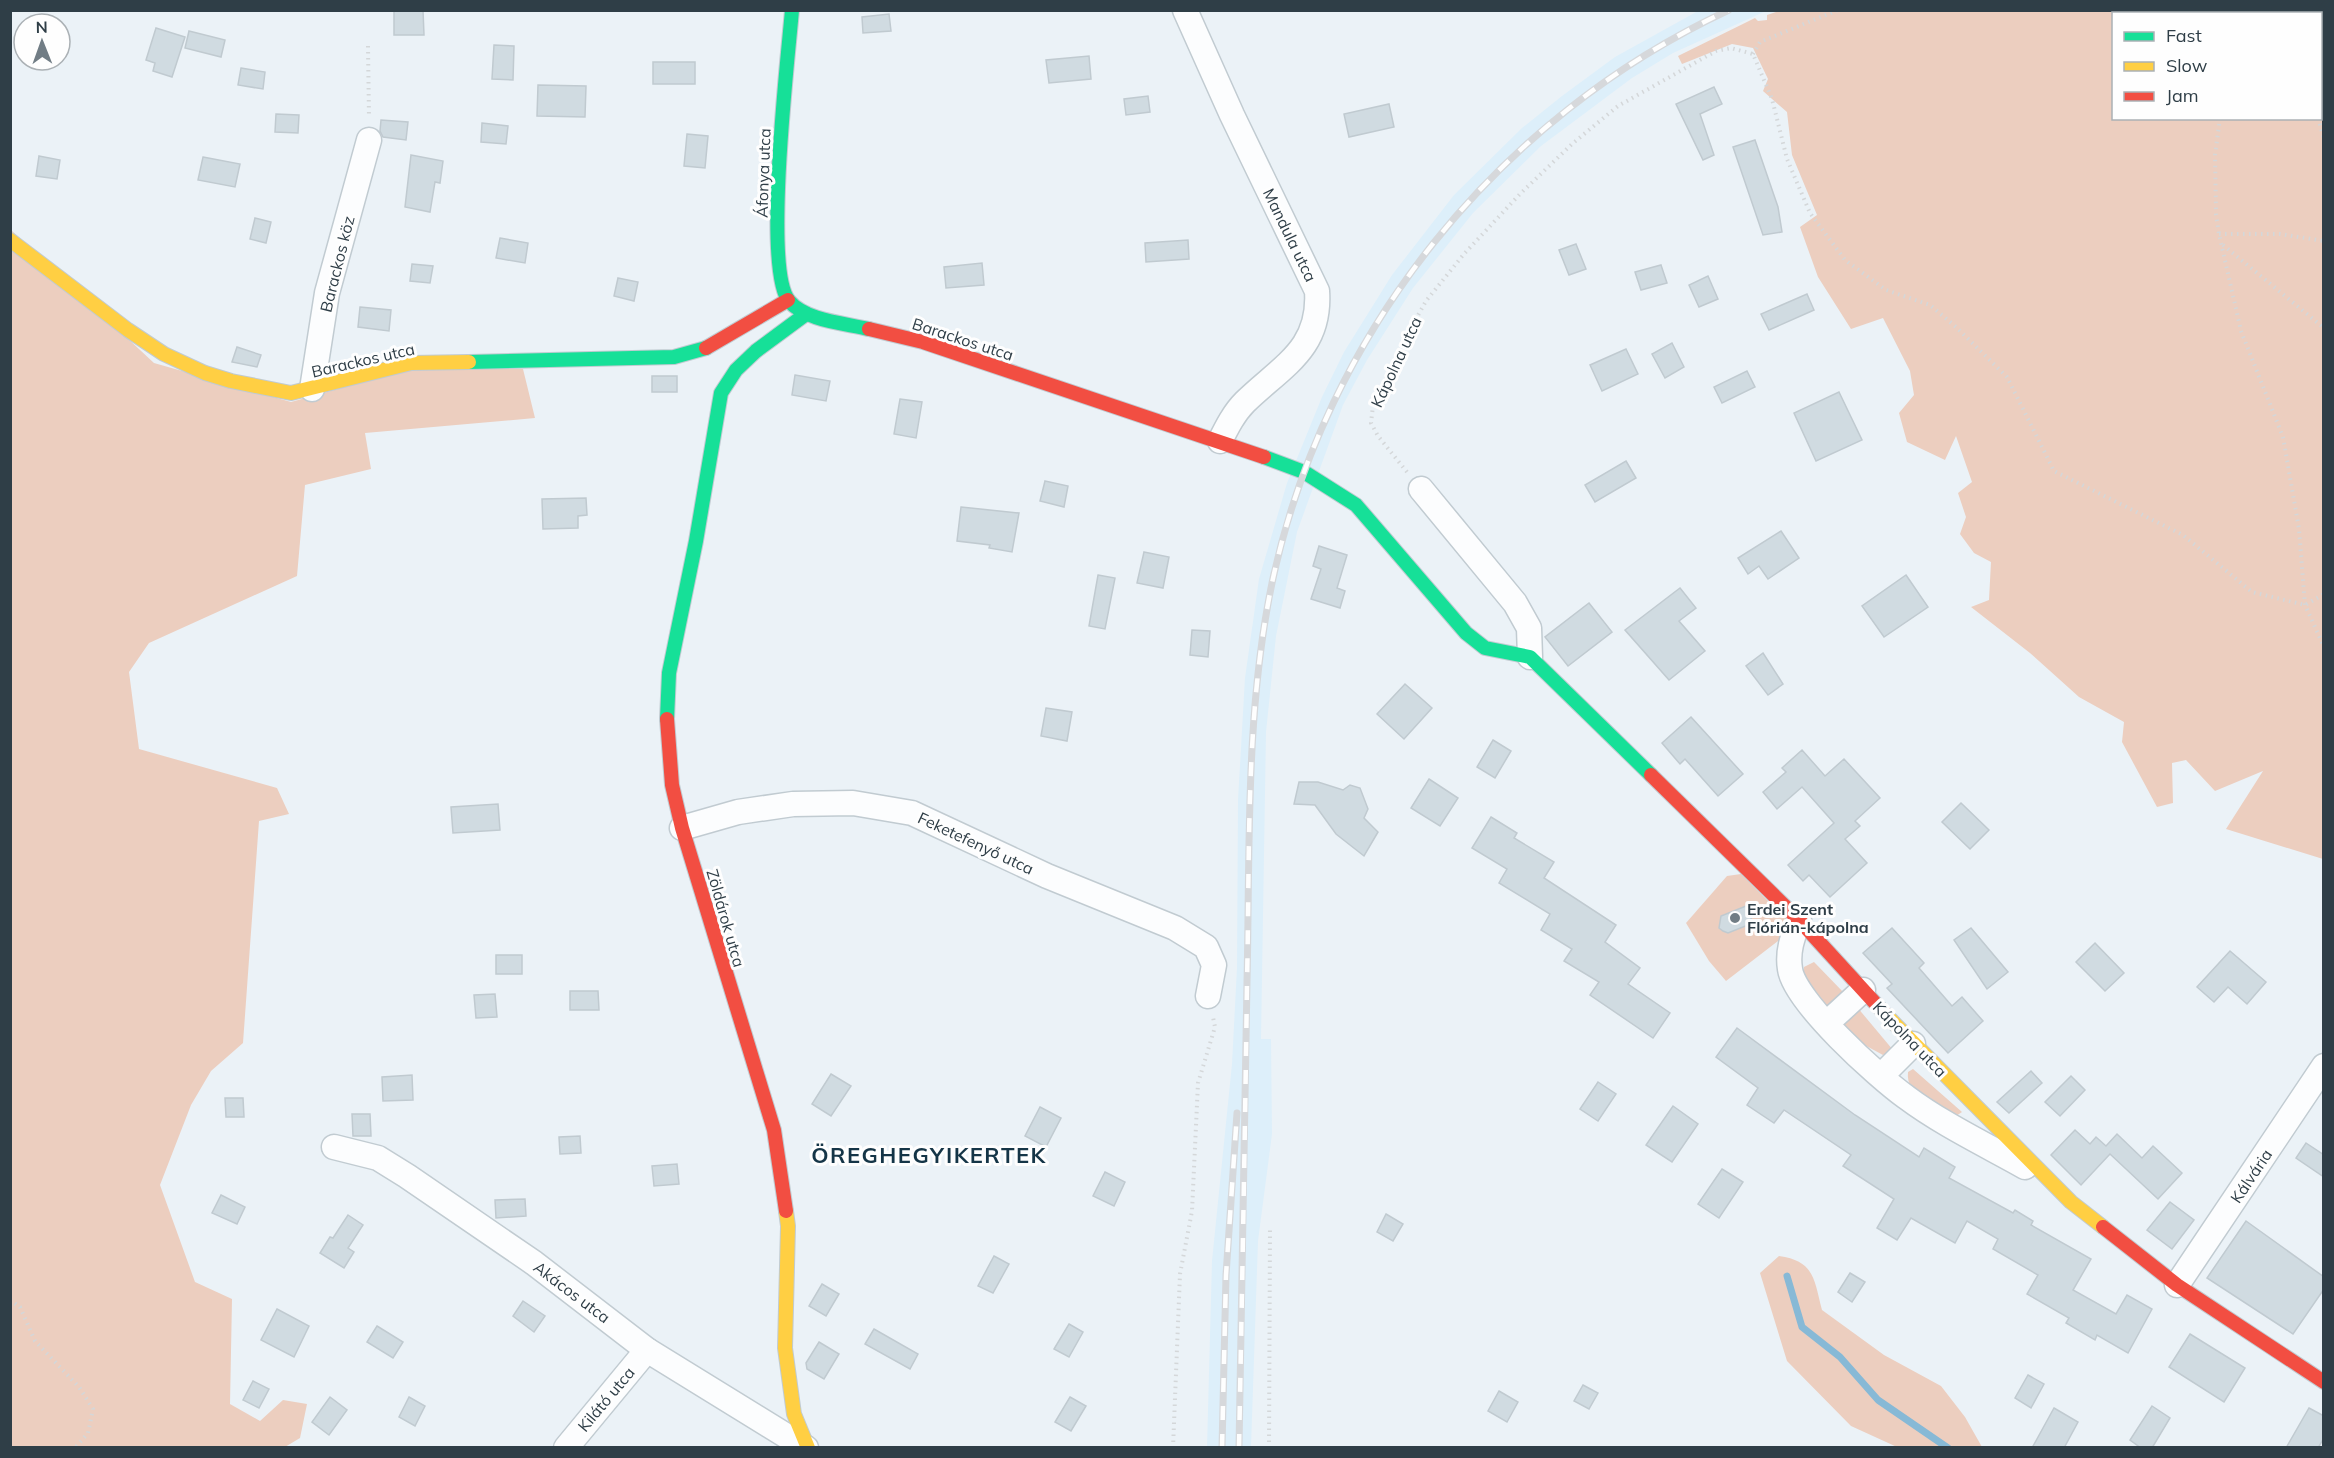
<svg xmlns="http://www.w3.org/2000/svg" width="2334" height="1458" font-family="Mulish,sans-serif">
<rect width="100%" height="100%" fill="#ebf2f7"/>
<polygon fill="#ddeffa" points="1698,11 1766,11 1673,53 1632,78 1541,146 1473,213 1413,288 1367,360 1343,405 1297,532 1276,636 1266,732 1261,1039 1271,1039 1272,1134 1258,1241 1251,1447 1207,1448 1212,1261 1232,1064 1237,968 1238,800 1245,678 1259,579 1287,483 1322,397 1344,352 1392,275 1454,195 1522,128 1562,96 1615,57"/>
<g fill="#eccebf" fill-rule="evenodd">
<path d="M2279,10L2285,13L2287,11H2323V859L2226,829L2263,771L2215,791L2186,760L2172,763L2173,803L2157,807L2122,742L2124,722L2079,697L2030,653L1971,607L1989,600L1991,562L1974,553L1960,534L1966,517L1958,493L1972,482L1956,436L1945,460L1907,442L1899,413L1914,395L1910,371L1883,318L1851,329L1818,277L1800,227L1817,215L1792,155L1787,112L1763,91L1768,79L1753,48L1732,44L1682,64L1678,56L1755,18L1758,21L1767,20V15L1779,11ZM2285,14H2320V118H2114V14Z"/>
<polygon points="10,229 154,363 291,402 414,368 523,369 535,418 365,433 371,469 305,485 297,576 149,643 129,672 139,749 277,788 289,814 259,821 243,1043 211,1071 191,1105 160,1185 195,1282 232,1299 230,1404 260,1421 283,1400 307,1404 300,1438 285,1447 11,1447"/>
<polygon points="1741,874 1791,924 1778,941 1726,981 1709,961 1686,923 1727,876"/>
<polygon points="1814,962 1846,995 1828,1012 1803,975 1804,967"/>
<polygon points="1857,1007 1893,1050 1883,1055 1859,1042 1844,1025 1847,1016"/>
<path d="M1913,1069L1962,1112L1956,1116C1938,1106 1905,1097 1908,1072Z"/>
<path d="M1779,1256C1815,1261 1814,1280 1822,1310L1884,1355L1941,1386L1965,1417L1982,1447H1897L1851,1426L1787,1361L1760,1273Z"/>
</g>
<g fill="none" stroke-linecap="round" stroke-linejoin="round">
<polyline stroke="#87b9d6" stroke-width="7" points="1787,1276 1802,1327 1840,1357 1878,1400 1948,1448"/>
</g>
<g fill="#d0dbe1" stroke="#c0cad0" stroke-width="1.5">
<polygon points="394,10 423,10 424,35 394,35"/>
<polygon points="889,14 891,31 863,33 862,17"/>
<polygon points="156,28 185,37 172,77 153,71 155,63 146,60"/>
<polygon points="189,31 225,40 221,57 185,48"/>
<polygon points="494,45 514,46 513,80 492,79"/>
<polygon points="1089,56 1091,79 1049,83 1046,60"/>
<rect x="653" y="62" width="42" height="22"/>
<polygon points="241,68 265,72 263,89 238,85"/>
<polygon points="538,85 586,86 585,117 537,116"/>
<polygon points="1714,87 1722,104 1700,114 1714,155 1703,160 1676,104"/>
<polygon points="1148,96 1150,112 1126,115 1124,99"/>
<polygon points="1389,104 1394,127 1349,137 1344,114"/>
<polygon points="276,114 299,115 298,133 275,132"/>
<polygon points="381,120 408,122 406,140 383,137 380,131"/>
<polygon points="482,123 508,126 506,144 481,142"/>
<polygon points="687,134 708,136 705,168 684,166"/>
<polygon points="1755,140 1778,207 1782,232 1763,235 1733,147"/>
<polygon points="411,155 443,161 440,183 435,182 430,212 405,207"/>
<polygon points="39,156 60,160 57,179 36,176"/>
<polygon points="203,157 240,164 235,187 198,180"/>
<polygon points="255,218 271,222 266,243 250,239"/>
<polygon points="500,238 528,243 525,263 496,258"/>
<polygon points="1188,240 1189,259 1146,262 1145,243"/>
<polygon points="1576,244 1586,269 1569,275 1559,250"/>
<polygon points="982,263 984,285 946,288 944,267"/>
<polygon points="412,264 433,266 430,283 410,281"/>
<polygon points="1661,265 1667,283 1641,290 1635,272"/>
<polygon points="1708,276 1718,299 1699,307 1689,285"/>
<polygon points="618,278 638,282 634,301 614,296"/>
<polygon points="1807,294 1814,310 1769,330 1761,314"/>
<polygon points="360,307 391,310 389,331 358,327"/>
<polygon points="1672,343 1684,367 1665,378 1652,354"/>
<polygon points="237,347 261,355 257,367 232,362"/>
<polygon points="1626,349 1638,374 1602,391 1590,365"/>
<polygon points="1747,371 1755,387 1722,403 1714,387"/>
<polygon points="795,375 830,381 826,401 792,395"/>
<rect x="652" y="376" width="25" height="16"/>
<polygon points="1839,392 1862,440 1816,461 1794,413"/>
<polygon points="900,399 922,402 916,438 894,434"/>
<polygon points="1626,461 1636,478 1595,502 1585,485"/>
<polygon points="1045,481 1068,486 1064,507 1040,501"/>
<polygon points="586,498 587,515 578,516 578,528 543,529 542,499"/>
<polygon points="961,507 1019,513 1012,552 989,548 990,545 957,541"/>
<polygon points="1781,531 1799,558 1768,579 1759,566 1748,574 1738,558"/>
<polygon points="1319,546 1347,555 1337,588 1345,591 1340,608 1311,599 1321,569 1313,566"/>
<polygon points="1144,552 1169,557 1163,588 1137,583"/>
<polygon points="1098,575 1115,578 1105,629 1089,626"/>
<polygon points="1906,575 1928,607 1884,637 1862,606"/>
<polygon points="1680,588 1696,608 1679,621 1705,651 1669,680 1625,630"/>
<polygon points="1589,603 1612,632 1568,666 1545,637"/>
<polygon points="1192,630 1210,631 1208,657 1190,655"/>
<polygon points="1763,653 1783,684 1768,695 1746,666"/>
<polygon points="1405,684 1432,708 1404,739 1377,714"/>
<polygon points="1046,708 1072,712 1067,741 1041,736"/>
<polygon points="1691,717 1743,774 1718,796 1685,759 1680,764 1662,743"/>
<polygon points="1493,740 1511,751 1495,778 1477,767"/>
<polygon points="1802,750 1825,776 1844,759 1880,798 1855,821 1860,826 1845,839 1867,863 1830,897 1809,875 1803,881 1788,865 1834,823 1802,787 1777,809 1763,792 1786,772 1782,768"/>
<polygon points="1429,779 1458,798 1440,826 1411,808"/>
<polygon points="1299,782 1318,782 1343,790 1350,785 1360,788 1368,809 1364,818 1378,832 1364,856 1336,834 1315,805 1294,804"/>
<polygon points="1961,803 1989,830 1970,849 1942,822"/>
<polygon points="498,804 500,830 453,833 451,807"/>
<polygon points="1491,817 1517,833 1514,838 1554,862 1544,878 1616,925 1605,942 1640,968 1628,984 1670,1013 1653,1038 1590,995 1599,982 1564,961 1572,949 1541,930 1550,914 1499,883 1507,869 1472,848"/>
<polygon points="1746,906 1753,923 1728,933 1723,931 1719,928 1721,916"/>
<polygon points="1892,928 1924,963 1919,968 1952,1006 1962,997 1983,1021 1948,1053 1887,988 1892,984 1863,953"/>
<polygon points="1971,928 2008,972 1987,989 1954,940"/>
<polygon points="2095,943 2124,973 2105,991 2076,962"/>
<polygon points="2230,951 2266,982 2247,1004 2228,987 2214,1002 2197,987"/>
<rect x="496" y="955" width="26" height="19"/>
<polygon points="570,991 598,991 599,1010 570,1010"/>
<polygon points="495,994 497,1017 476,1018 474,995"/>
<polygon points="1737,1028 1855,1115 1919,1157 1924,1148 1955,1167 1949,1178 2013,1213 2015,1210 2033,1221 2031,1225 2091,1259 2073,1290 2116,1314 2127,1295 2152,1309 2128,1353 2097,1335 2095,1340 2066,1323 2069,1318 2027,1294 2038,1275 1993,1249 1998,1239 1967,1221 1955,1243 1911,1218 1897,1240 1877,1228 1894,1199 1843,1166 1851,1155 1784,1110 1774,1123 1747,1105 1758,1088 1716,1057"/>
<polygon points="2031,1071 2042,1083 2009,1113 1997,1102"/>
<polygon points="831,1074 851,1086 831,1116 812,1104"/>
<polygon points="412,1075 413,1100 383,1101 382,1077"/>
<polygon points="2071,1076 2085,1090 2060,1116 2045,1102"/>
<polygon points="1598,1082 1616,1094 1598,1121 1580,1109"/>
<polygon points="225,1098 243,1098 244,1117 226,1117"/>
<polygon points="1673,1106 1698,1124 1672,1162 1646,1145"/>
<polygon points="1040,1107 1061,1118 1046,1147 1025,1136"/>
<polygon points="352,1114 370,1114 371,1136 353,1136"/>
<polygon points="2075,1130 2090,1144 2096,1137 2106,1146 2117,1134 2142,1158 2153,1146 2182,1173 2158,1199 2110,1154 2081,1185 2051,1155"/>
<polygon points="580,1136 581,1153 560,1154 559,1137"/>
<polygon points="2306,1143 2324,1155 2324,1177 2296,1158"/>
<polygon points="677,1164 679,1184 654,1186 652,1166"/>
<polygon points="1722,1169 1743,1182 1719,1218 1698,1204"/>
<polygon points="1105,1172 1125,1182 1114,1206 1093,1196"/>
<polygon points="221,1195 245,1207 237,1224 212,1213"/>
<polygon points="525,1199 526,1216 496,1218 495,1200"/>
<polygon points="2170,1202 2194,1220 2172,1249 2147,1230"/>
<polygon points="1386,1214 1403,1224 1393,1241 1377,1232"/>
<polygon points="348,1215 363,1225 348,1248 354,1252 344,1268 320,1253 330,1237 333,1238"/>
<polygon points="2246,1221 2324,1277 2324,1289 2293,1334 2207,1278"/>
<polygon points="994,1256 1009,1264 993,1293 978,1286"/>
<polygon points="1850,1273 1865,1282 1852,1302 1838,1292"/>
<polygon points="822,1284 839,1294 826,1316 809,1306"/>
<polygon points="523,1301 545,1316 534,1332 513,1316"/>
<polygon points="277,1309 309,1326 294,1357 261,1340"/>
<polygon points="1069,1324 1083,1332 1069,1357 1054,1349"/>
<polygon points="377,1326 403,1342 393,1358 367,1342"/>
<polygon points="874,1329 918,1354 910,1369 865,1344"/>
<polygon points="2190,1334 2245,1368 2224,1402 2169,1367"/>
<polygon points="819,1342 839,1354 824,1379 807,1369 806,1363"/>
<polygon points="2028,1375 2044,1384 2031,1408 2015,1398"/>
<polygon points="253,1381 269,1389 259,1408 243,1400"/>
<polygon points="1583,1385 1598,1393 1589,1409 1574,1401"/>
<polygon points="1499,1391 1518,1402 1507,1422 1488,1411"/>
<polygon points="330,1397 347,1410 329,1435 312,1422"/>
<polygon points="409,1397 425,1406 415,1426 399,1417"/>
<polygon points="1070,1397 1086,1406 1071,1431 1055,1422"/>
<polygon points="2152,1406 2170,1418 2152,1448 2141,1448 2130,1440"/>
<polygon points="2054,1408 2078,1422 2064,1448 2032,1448"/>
<polygon points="2309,1408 2324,1416 2324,1438 2318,1448 2286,1448"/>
</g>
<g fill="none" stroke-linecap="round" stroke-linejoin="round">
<g stroke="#c1cbd1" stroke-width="27">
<g id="street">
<path d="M1185,10L1232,115L1317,291C1321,349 1282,366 1245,402C1234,413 1227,427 1220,441"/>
<polyline points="312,389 327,293 369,140"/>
<polyline points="1421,489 1515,603 1529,628 1530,657"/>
<polyline points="682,828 738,812 793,804 853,803 912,813 1047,876 1175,928 1206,947 1214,965 1208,996"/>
<path d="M1799,920C1793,936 1787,951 1790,969C1794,1001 1878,1077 1906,1097C1942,1124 1986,1145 2025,1167"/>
<polyline points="1827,1023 1863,990"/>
<polyline points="1881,1076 1913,1044"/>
<polyline points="334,1147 378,1158 407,1176 534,1263 647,1350 806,1448"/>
<polyline points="2177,1285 2324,1066"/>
<polyline points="566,1448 647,1350"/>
</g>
</g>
<g stroke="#c1cbd1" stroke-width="16">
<g id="fast">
<path d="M792,10C788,58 763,269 789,301C806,321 844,323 869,329"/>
<polyline points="469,362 674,357 706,348"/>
<polyline points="1264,457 1304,472 1356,505 1466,633 1485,648 1530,657 1651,775"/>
<polyline points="667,719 669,673 696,541 721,393 736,370 756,351 806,314"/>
</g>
</g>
<g stroke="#c1cbd1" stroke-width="16">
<g id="slow">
<polyline points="10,240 128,330 164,354 205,373 231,381 291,393 411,363 469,362"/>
<polyline points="1886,1015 2071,1202 2103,1227"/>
<polyline points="786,1211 788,1226 785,1348 794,1414 808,1448"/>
</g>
</g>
<g stroke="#c1cbd1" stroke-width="16">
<g id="jam">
<polyline points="869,329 923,342 1264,457"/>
<polyline points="706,348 788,300"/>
<polyline points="667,719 672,785 682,828 774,1130 786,1211"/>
<polyline points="1651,775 1799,920 1886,1015"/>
<polyline points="2103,1227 2177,1285 2324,1382"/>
</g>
</g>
<g stroke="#d4d7d9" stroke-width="4" stroke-dasharray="1.5 4.5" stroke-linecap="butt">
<polyline points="2236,10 2241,14"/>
<polyline points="2275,14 2276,10"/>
<polyline points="368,46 369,118"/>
<polyline points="1753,54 1760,42 1838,10"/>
<polyline points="2220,118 2215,155 2216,215 2219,234 2241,331 2283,437 2299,529 2305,605 2324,647"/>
<polyline points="2318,118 2324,139"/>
<polyline points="2219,234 2280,234 2324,241"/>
<polyline points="2223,245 2324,328"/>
<polyline points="1407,472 1378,436 1371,423 1373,406 1407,335 1426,301 1464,254 1520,194 1572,144 1618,106 1716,51 1731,48 1753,54 1772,99 1787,159 1810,213 1845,260 1886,290 1930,305 1956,327 2007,377 2054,471 2183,535 2252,592 2305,605 2324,594"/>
<polyline points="10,1300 20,1307 35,1341 79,1387 93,1409 88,1433 75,1448"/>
<polyline points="1173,1448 1180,1274 1192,1211 1198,1083 1215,1027 1213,1017"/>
<polyline points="1269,1448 1270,1227"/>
</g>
<use href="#street" stroke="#fcfdfe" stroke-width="24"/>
<use href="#fast" stroke="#16e098" stroke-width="14"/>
<use href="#slow" stroke="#ffcf43" stroke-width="14"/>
<use href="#jam" stroke="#f24e42" stroke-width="14"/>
<g stroke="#d6d8db" stroke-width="7">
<g id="rail">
<polyline points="1222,1448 1226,1275 1237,1113"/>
<path d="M1239,1448C1242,1292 1245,1137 1247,982C1250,850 1245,713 1272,583C1325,333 1497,118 1729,10"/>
</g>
</g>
<use href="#rail" stroke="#fefefe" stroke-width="4.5" stroke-dasharray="14" stroke-linecap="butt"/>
</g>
<circle fill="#717d85" stroke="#fefefe" stroke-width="2" cx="1735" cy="918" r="6"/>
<g text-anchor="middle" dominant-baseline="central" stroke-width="6" stroke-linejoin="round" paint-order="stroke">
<g font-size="16" fill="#2f3e47" stroke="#fefefe">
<text transform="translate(763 173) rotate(-88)">Áfonya utca</text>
<text transform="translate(1290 235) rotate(64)">Mandula utca</text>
<text transform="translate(337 264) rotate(-76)">Barackos köz</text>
<text transform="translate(963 339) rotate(18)">Barackos utca</text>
<text transform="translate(363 360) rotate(-13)">Barackos utca</text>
<text transform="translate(1396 362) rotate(-65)">Kápolna utca</text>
<text transform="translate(976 843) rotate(25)">Feketefenyő utca</text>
<text transform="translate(726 918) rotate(74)">Zöldárok utca</text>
<text transform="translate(1910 1039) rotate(46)">Kápolna utca</text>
<text transform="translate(2251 1176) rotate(-56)">Kálvária</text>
<text transform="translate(572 1292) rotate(37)">Akácos utca</text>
<text transform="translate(606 1399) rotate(-50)">Kilátó utca</text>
</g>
<g font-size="16" font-weight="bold" fill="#2f3e47" stroke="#fefefe" text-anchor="start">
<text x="1747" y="909">Erdei Szent<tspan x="1747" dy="18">Flórián-kápolna</tspan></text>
</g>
<g font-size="22" font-weight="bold" letter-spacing="1.5" fill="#153547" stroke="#fefefe">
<text x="929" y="1155">ÖREGHEGYIKERTEK</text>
</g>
</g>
<rect width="2334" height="1458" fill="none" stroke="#2f3e47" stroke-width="24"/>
<rect x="2112" y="12" width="210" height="108" fill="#fefefe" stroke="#abb1b5" stroke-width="1.5"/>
<rect x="2124" y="32" width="30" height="9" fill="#16e098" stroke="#abb1b5" stroke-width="1.5"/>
<text x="2166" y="42" font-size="18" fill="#2f3e47">Fast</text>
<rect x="2124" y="62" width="30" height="9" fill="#ffcf43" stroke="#abb1b5" stroke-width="1.5"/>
<text x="2166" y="72" font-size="18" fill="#2f3e47">Slow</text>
<rect x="2124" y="92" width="30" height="9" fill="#f24e42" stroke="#abb1b5" stroke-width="1.5"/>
<text x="2166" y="102" font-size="18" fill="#2f3e47">Jam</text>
<g transform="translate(42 42) rotate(359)"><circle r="28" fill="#fefefe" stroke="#abb1b5" stroke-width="1.5"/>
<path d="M0-4.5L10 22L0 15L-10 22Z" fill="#717d85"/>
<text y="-9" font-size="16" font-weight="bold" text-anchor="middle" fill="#2f3e47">N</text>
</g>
</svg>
